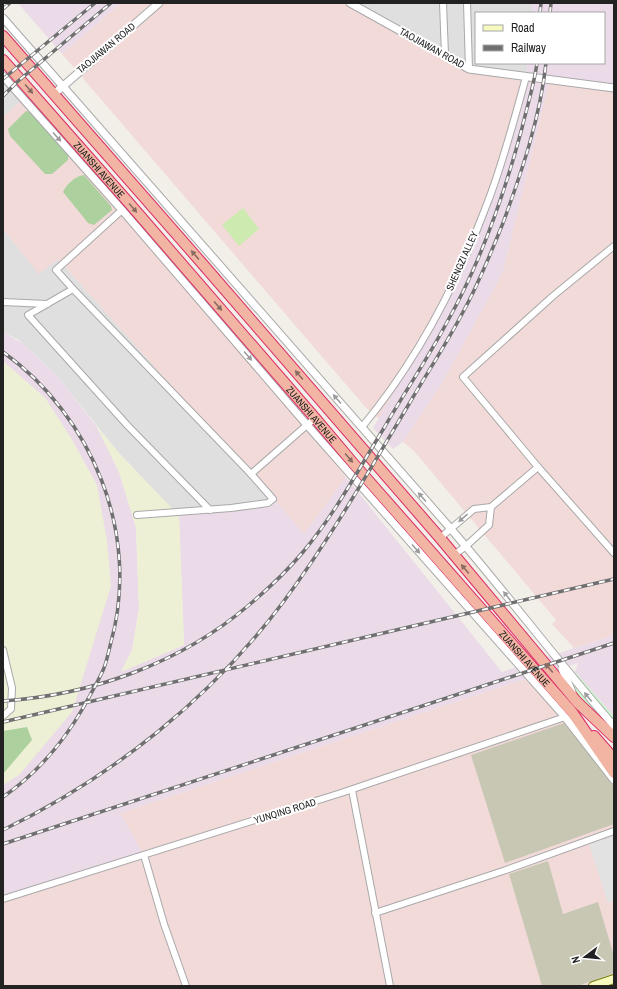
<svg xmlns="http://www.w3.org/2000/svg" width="617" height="989" font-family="'Archivo Narrow',sans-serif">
<rect width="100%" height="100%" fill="#f2efe9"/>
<g fill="#e0dfdf">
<polygon points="350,3 532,3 532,13 476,13 476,63 528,63 526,77 469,69"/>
<polygon points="3,61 31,92 3,117"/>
<polygon points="3,229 39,273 58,259 277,502 270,507 179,516 118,452 58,377 19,340 3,332"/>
</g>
<g fill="#f2dad9">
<polygon points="121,3 350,3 469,69 529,77 513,136 473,247 447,301 379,419 367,409 62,54"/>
<polygon points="549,82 614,91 614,635 574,648 552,624 556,620 414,451 403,442 441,385 503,272"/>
<polygon points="29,93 346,477 304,534 58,259 39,274 3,229 3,117"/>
<polygon points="525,679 561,718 572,712 614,773 614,986 3,986 3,899 144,855 120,813"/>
</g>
<g fill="#ebdbe8">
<polygon points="18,3 121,3 62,54"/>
<polygon points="532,3 614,3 614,91 549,83 503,272 441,385 403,442 393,449 373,428 447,301 473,247 513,136 528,63 604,63 604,13 532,13"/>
<polygon points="3,332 22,343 58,377 97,427 119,472 136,527 139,609 132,650 122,671 184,645 179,516 270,507 277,502 304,534 346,477 502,672 614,635 614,717 575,672 578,663 525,679 120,813 144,855 3,899 3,785 20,774 46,399 3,361"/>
</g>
<g fill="#c7c7b4">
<polygon points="564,723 614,785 614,824 505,863 471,755"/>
<polygon points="548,861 563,914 598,902 614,956 614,973 578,986 542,986 509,874"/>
</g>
<g fill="#eef0d5">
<polygon points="3,361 46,399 71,438 97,485 107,541 111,586 72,712 20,774 3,785"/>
<polygon points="97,427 118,452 179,516 184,645 121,672 132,650 139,609 136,527 119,472"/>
</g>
<polygon fill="#cdebb0" points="243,208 259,229 239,246 222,225"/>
<g fill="#add19e">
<polygon points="26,111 30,112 68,155 68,160 52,174 45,174 10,136 8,129"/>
<path d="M84,175L111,206L112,210L94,225L88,223L63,192C66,185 75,176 84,175Z"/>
<polygon points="27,727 32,740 3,774 3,731"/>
</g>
<polygon fill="#c8facc" points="575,672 614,717 614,734 562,677"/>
<polygon fill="#e2e2e2" points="614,836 614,901 608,903 589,844"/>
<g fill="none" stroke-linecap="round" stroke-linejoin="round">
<g stroke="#a9a9a9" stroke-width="8">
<g id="minor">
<polyline points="443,3 445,55"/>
<polyline points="467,3 469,69"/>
<polyline points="122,210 56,270 73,289 251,474 315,418"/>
<polyline points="614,246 553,296 463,377 538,467 614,553"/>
<polyline points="73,289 28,315 128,426 210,510"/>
<polyline points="3,302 47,304"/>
<path d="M362,427C416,362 457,284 487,204C503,163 514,120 526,77"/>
<polyline points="137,515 231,508 268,503 273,499 251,474"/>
<polyline points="440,538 474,509 491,507 538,467"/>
<polyline points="454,555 466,546 489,525 491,507"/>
<polyline points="3,650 12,688 11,709 3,716"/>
<polyline points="352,790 390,986"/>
<polyline points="144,855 164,924 186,986"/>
<polyline points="3,899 341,793 565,717"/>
<polyline points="375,913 503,871 614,831"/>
</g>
</g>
<g stroke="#a9a9a9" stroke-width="9">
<g id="tertiary">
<polyline points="350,3 469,69 614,88"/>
<path d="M3,18L451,529C507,594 558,662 614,726"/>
<polyline points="3,76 122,210 307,425 565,717 614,780"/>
<polyline points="54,94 159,3"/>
<polyline points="562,669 572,692"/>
</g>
</g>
<g stroke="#707d05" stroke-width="10">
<polyline id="secondary" points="593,986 614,979"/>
</g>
<g stroke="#dc2a67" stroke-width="12">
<g id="trunk">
<polyline points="3,36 200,261 440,538 577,702 614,737"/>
<path id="s1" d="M3,60L129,203L315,418L353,463L572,712L614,773"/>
<polyline points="594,736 614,759"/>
</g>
</g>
<use href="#minor" stroke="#fff" stroke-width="6"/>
<use href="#tertiary" stroke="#fff" stroke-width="7"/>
<use href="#secondary" stroke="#f7fabf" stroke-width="8"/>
<use href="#trunk" stroke="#f2b4a3" stroke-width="10"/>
<g stroke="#707070" stroke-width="3.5">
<g id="rail">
<polyline points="3,9 10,3"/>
<polyline points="540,13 541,3"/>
<polyline points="550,13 551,3"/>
<polyline points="3,79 95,3"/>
<polyline points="3,96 17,82 111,3"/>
<path d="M3,352C92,416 141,534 111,642C109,650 107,660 104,668C98,682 90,695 83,708C63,743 36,774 3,797"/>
<path d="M3,701C92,695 181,663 249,605C268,589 287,571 303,552C335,514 358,470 384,428C404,393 427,360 446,324C480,264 504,196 522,128C527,107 534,85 537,63"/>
<polyline points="3,722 614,579"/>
<path d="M3,830C112,777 211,699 284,601C330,539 369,471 409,404C427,373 447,343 463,312C479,283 491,253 503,223C522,171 540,118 546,63"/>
<polyline points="3,844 614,643"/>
</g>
</g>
<use href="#rail" stroke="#fff" stroke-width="2" stroke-dasharray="6" stroke-linecap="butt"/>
</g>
<defs><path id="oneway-solid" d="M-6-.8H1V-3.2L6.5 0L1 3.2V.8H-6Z"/></defs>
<g fill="#8a6b62">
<use href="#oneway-solid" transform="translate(29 89) rotate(49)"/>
<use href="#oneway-solid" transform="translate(133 208) rotate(49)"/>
<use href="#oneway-solid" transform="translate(195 255) rotate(-131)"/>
<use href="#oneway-solid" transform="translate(218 306) rotate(49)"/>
<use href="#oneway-solid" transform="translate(299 375) rotate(-131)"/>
<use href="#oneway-solid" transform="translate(349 458) rotate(50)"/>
<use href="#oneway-solid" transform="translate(465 569) rotate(-130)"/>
<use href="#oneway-solid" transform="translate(549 668) rotate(-130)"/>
</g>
<g fill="#9c9c9c">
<use href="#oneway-solid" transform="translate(57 137) rotate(48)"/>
<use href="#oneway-solid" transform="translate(248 356) rotate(49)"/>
<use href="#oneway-solid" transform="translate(337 399) rotate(-131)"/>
<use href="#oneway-solid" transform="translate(422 497) rotate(-131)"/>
<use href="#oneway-solid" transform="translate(463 518) rotate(140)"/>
<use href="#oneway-solid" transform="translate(416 549) rotate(48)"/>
<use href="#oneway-solid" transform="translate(507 596) rotate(-129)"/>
<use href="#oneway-solid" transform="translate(588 697) rotate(-130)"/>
</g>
<g text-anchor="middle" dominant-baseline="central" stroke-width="4" stroke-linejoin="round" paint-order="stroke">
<g font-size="10" fill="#222" stroke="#fff">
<text transform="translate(106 48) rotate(-40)">TAOJIAWAN ROAD</text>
<text transform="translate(432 48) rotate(29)">TAOJIAWAN ROAD</text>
<text stroke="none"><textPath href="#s1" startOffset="146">ZUANSHI AVENUE</textPath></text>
<text transform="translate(462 261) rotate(-66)">SHENGZI ALLEY</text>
<text stroke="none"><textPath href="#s1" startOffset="470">ZUANSHI AVENUE</textPath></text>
<text stroke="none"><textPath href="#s1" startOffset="794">ZUANSHI AVENUE</textPath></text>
<text transform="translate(285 811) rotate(-17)">YUNQING ROAD</text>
</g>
</g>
<rect width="617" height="989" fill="none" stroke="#222222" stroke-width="8"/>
<rect x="475" y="12" width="130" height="52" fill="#ffffff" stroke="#a7a7a7"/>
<rect x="483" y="25" width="20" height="6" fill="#f7fabf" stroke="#a7a7a7"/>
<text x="511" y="32" font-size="12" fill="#222222">Road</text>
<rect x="483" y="45" width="20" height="6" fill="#707070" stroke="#a7a7a7"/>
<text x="511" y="52" font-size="12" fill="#222222">Railway</text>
<g transform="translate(585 957) rotate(254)" stroke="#ffffff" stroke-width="3" paint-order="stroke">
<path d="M0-3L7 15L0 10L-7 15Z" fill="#222222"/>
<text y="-6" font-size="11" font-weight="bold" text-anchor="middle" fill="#222222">N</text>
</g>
</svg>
